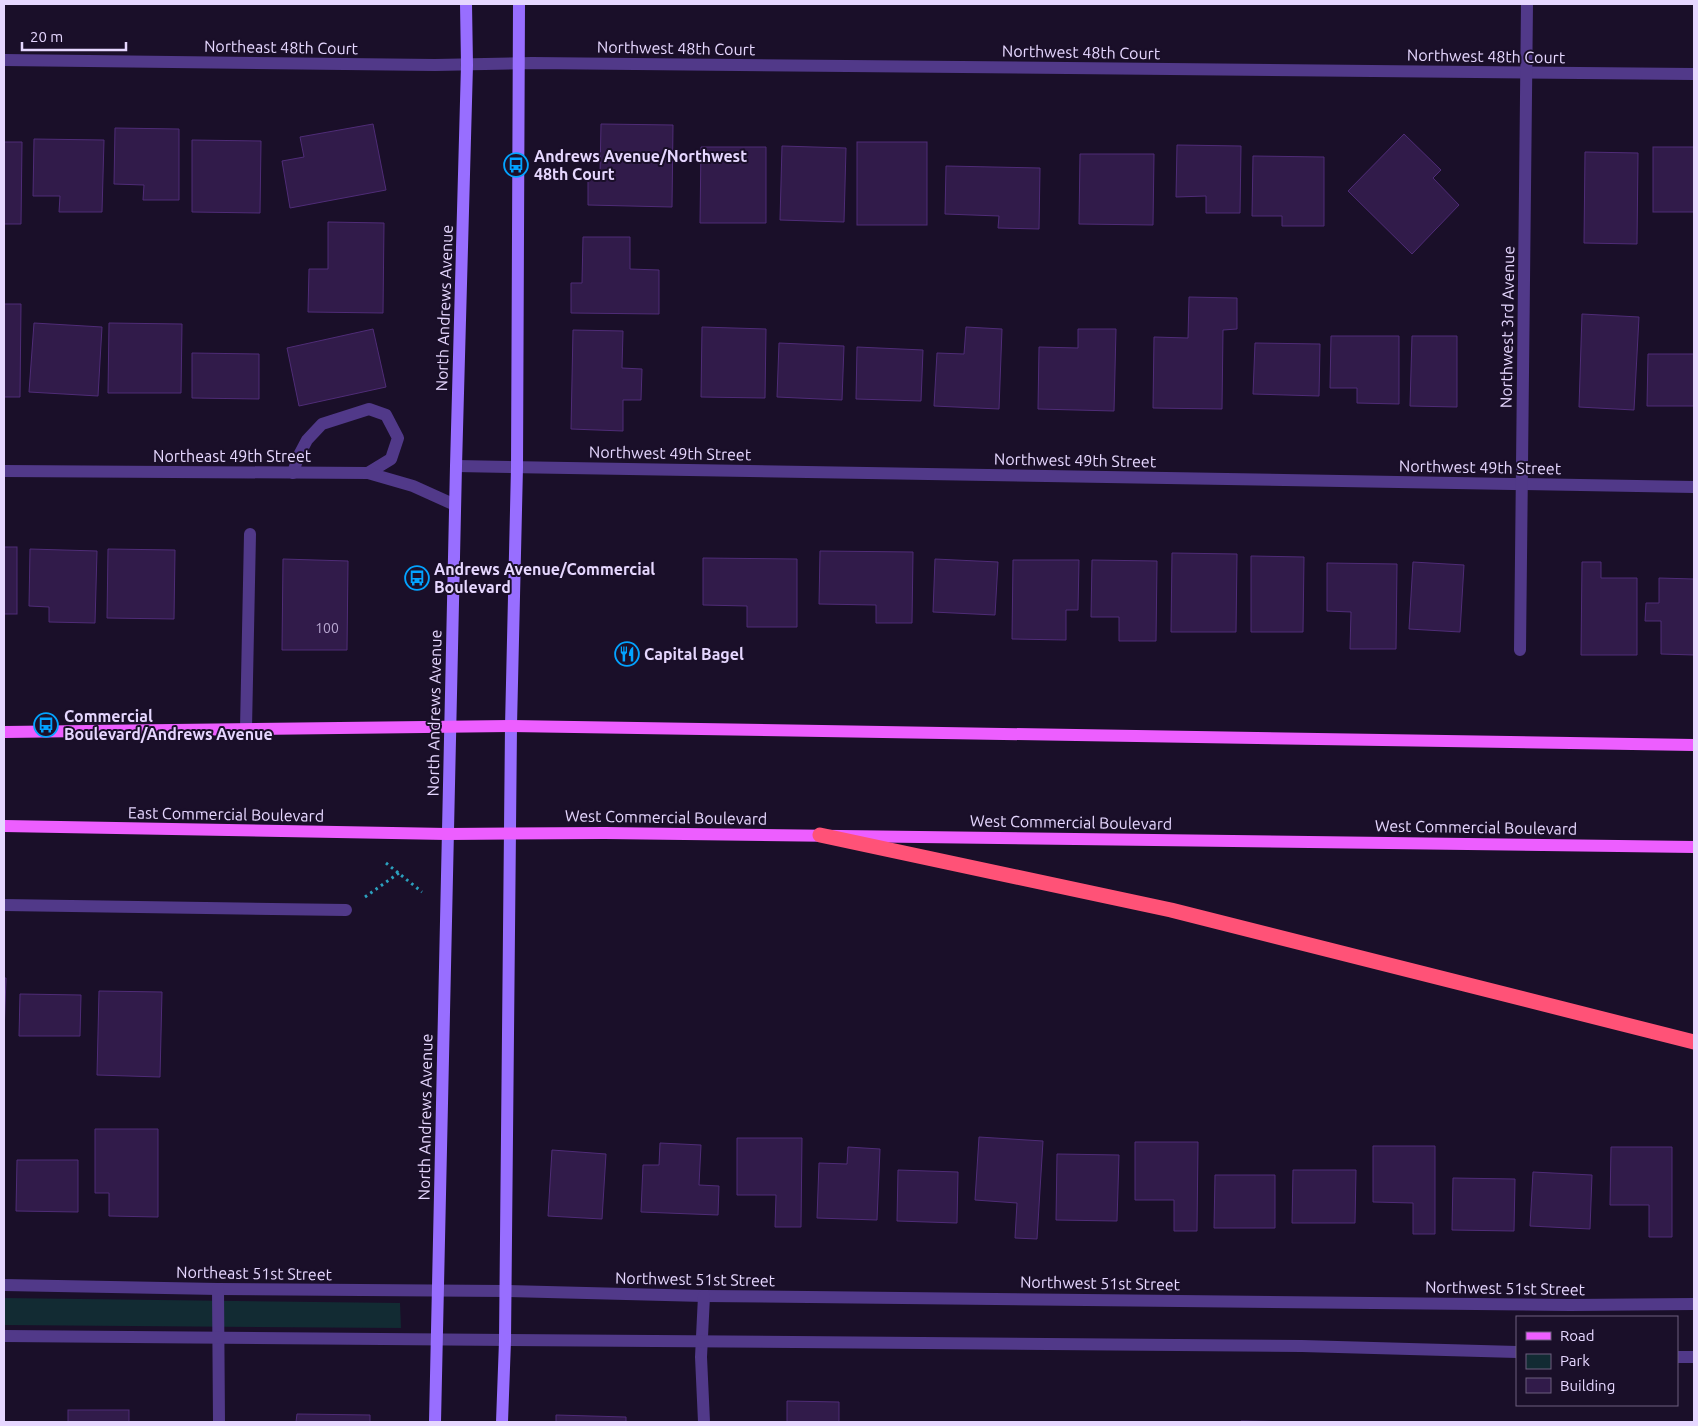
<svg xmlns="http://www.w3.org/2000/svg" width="1698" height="1426" font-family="Ubuntu,sans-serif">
<rect width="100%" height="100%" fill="#1a0f29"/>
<polygon fill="#122b33" points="4,1298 400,1303 401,1328 4,1325"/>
<g fill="#311b4a" stroke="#4f2c77">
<polygon points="373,124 386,190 290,208 282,161 304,157 300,137"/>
<polygon points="601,124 673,125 672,207 588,205 588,175 600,175"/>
<polygon points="115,128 179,129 179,200 143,200 144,185 114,184"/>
<polygon points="1404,134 1441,170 1433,178 1459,205 1412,254 1348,191"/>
<polygon points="34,139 104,140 102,212 59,212 60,196 33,196"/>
<polygon points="192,140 261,141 260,213 192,212"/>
<polygon points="4,142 22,142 21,224 4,224"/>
<rect x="857" y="142" width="70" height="83"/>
<polygon points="1177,145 1241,146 1240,213 1206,213 1206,196 1176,197"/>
<polygon points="782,146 846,148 844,222 780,220"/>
<polygon points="701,147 766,147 766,223 700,223"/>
<rect x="1653" y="147" width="41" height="65"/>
<polygon points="1585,152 1638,153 1637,244 1584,243"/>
<polygon points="1080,154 1154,154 1153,225 1079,224"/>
<polygon points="1253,156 1324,157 1324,226 1282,226 1282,216 1252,216"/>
<polygon points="946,166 1040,168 1039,229 998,228 999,216 945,214"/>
<polygon points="328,222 384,223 383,313 308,312 309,269 328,269"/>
<polygon points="583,237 630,237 630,269 659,270 659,314 571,313 571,283 582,283"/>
<polygon points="1189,297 1237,298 1237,329 1223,330 1222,409 1153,408 1154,337 1188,338"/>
<polygon points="4,304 21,304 20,397 4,397"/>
<polygon points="1582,314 1639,317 1634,410 1579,407"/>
<polygon points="34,323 102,327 98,396 29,392"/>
<polygon points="109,323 182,324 181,393 108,393"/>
<polygon points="702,327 766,329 765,398 701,397"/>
<polygon points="966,327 1002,329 999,409 934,406 937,353 964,354"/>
<polygon points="373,329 386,387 299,406 287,348"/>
<polygon points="1078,329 1116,329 1114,411 1038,409 1039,347 1078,348"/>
<polygon points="573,330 623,331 622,368 642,369 641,400 623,400 623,431 571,429"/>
<polygon points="1331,336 1399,336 1399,404 1357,403 1357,388 1330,388"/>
<polygon points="1412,336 1457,336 1457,407 1410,406"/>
<polygon points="779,343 844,346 842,400 777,397"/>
<polygon points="1255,343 1320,344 1319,396 1253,394"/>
<polygon points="857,347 923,350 921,401 856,399"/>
<polygon points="192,353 259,354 259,399 192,398"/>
<polygon points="1648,354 1694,354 1694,406 1647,406"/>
<rect x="4" y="547" width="13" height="67"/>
<polygon points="30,549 97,551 95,623 49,622 49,607 29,606"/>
<polygon points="108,549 175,550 174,619 107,618"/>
<polygon points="820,551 913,552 912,623 876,623 876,605 819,604"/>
<polygon points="1172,553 1237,554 1236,632 1171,632"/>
<polygon points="1251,556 1304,557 1303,632 1251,632"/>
<polygon points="703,558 797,559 797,627 747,627 747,606 703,605"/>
<polygon points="283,559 348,561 347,650 282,650"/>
<polygon points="935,559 998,562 995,615 933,612"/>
<polygon points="1013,560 1079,560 1078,610 1066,610 1066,640 1012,639"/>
<polygon points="1092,560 1157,561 1156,641 1119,641 1119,617 1091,617"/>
<polygon points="1413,562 1464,565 1460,632 1409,629"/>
<polygon points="1582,562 1601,562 1601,578 1637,578 1637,655 1581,655"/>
<polygon points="1327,563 1397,564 1396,649 1350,649 1351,612 1327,611"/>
<polygon points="1659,578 1694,579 1694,655 1661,654 1661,621 1645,621 1646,603 1659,603"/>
<polygon points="4,978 6,978 4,1035"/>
<polygon points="99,991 162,992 160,1077 97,1075"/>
<polygon points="20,994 81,995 80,1036 19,1036"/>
<polygon points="95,1129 158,1129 158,1217 109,1216 109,1193 95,1193"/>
<polygon points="979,1137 1043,1141 1037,1239 1015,1238 1017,1203 975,1200"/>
<polygon points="737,1138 802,1138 801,1227 775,1227 776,1195 737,1195"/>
<polygon points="1135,1142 1198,1142 1197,1231 1174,1231 1174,1200 1135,1200"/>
<polygon points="660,1143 701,1145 699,1185 719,1186 718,1215 641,1212 643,1165 659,1165"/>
<polygon points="1373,1146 1435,1146 1435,1234 1413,1234 1413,1203 1373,1202"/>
<polygon points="848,1147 880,1149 877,1220 817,1218 819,1163 847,1164"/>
<polygon points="1611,1147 1672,1147 1672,1237 1649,1237 1649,1205 1610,1205"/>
<polygon points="552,1150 606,1154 602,1219 548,1216"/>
<polygon points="1057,1154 1119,1155 1117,1221 1056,1220"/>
<polygon points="17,1160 78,1160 78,1212 16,1211"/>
<polygon points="898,1170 958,1172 957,1223 897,1221"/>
<polygon points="1293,1170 1356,1170 1355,1223 1292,1223"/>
<polygon points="1533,1172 1592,1175 1590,1229 1530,1226"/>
<polygon points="1215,1175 1275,1175 1275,1228 1214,1228"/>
<polygon points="1453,1178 1515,1179 1514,1231 1452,1230"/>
<polygon points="787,1401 839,1402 839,1422 787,1422"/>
<rect x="68" y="1410" width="61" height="12"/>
<polygon points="297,1414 370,1415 370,1422 296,1422"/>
<polygon points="556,1415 626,1417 626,1422 556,1422"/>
<polygon points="1241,1421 1303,1422 1241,1422"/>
</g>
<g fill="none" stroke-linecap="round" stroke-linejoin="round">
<g stroke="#2ca0be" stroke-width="3" stroke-dasharray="2.5 4" stroke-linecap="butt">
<polyline points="386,863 422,892"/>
<polyline points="365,897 399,873"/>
</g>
<g stroke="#513989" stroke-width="12">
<polyline points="293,473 298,457 307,440 322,424 369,409 386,415 398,438 391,459 368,473"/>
<polyline points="246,728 250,534"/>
</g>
<g stroke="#513989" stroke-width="12">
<polyline points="4,60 435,65 532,63 1694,74"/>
<polyline points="456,466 1694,487"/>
<polyline points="4,471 368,473 413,486 455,505"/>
<polyline points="1520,650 1527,4"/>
<polyline points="4,905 346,910"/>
<polyline points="4,1285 218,1289 505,1291 704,1296 1570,1305 1694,1304"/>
<polyline points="218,1289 219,1422"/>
<polyline points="704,1296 701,1357 704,1422"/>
<polyline points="4,1336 1302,1346 1517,1352"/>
<polyline points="1677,1357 1694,1357"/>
</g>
<g stroke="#986eff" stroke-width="12">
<polyline points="435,1422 456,466 467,65 466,4"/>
<polyline points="502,1422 505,1341 511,726 517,467 519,4"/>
</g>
<g stroke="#ed5eff" stroke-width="12">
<polyline points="4,732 511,726 1694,745"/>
<polyline points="4,826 447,834 605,833 1694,847"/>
</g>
<polyline stroke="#ff5277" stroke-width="15" points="820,835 1171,910 1694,1042"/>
</g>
<defs>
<g id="bus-ring" transform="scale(1.25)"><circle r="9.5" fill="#1a0f29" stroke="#03a3ff" stroke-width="1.5"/><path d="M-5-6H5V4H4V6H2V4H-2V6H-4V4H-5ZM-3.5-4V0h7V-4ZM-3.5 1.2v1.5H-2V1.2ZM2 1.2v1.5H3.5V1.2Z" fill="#03a3ff"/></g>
<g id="restaurant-ring" transform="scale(1.25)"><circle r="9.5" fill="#1a0f29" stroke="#03a3ff" stroke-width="1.5"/><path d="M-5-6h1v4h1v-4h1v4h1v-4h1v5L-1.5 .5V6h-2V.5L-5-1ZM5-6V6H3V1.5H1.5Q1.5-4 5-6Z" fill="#03a3ff"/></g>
</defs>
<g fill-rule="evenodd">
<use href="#bus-ring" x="516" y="165"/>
<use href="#bus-ring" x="417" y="578"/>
<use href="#restaurant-ring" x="627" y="654"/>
<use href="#bus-ring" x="46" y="725"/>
</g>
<g text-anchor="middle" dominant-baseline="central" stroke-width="4" stroke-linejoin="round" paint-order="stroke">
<g font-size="14" fill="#b9a8d2">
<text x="327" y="628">100</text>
</g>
<g font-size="16" fill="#e6d7ff" stroke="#1a0f29">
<text transform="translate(281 47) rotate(1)">Northeast 48th Court</text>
<text transform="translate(676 48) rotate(1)">Northwest 48th Court</text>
<text transform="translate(1081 52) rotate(1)">Northwest 48th Court</text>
<text transform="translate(1486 56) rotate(1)">Northwest 48th Court</text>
<text transform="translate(444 308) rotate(-88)">North Andrews Avenue</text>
<text transform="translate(1507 327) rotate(-89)">Northwest 3rd Avenue</text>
<text transform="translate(670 453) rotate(1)">Northwest 49th Street</text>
<text x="232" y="456">Northeast 49th Street</text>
<text transform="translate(1075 460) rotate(1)">Northwest 49th Street</text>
<text transform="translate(1480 467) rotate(1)">Northwest 49th Street</text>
<text transform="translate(434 713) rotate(-89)">North Andrews Avenue</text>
<text transform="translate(226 814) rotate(1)">East Commercial Boulevard</text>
<text transform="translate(666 817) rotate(1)">West Commercial Boulevard</text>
<text transform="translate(1071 822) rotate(1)">West Commercial Boulevard</text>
<text transform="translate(1476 827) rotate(1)">West Commercial Boulevard</text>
<text transform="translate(425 1117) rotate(-89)">North Andrews Avenue</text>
<text transform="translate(254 1273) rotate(1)">Northeast 51st Street</text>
<text transform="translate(695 1279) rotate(1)">Northwest 51st Street</text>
<text transform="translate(1100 1283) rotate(1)">Northwest 51st Street</text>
<text transform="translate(1505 1288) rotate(1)">Northwest 51st Street</text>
</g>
<g font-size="16" font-weight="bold" fill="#e6d7ff" stroke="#1a0f29" text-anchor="start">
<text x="534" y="156">Andrews Avenue/Northwest<tspan x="534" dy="18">48th Court</tspan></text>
<text x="434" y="569">Andrews Avenue/Commercial<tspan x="434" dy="18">Boulevard</tspan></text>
<text x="644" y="654">Capital Bagel</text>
<text x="64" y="716">Commercial<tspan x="64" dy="18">Boulevard/Andrews Avenue</tspan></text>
</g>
</g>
<rect width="1698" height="1426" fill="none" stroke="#e6d7ff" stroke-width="10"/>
<rect x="1516" y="1316" width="162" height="90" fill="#1a0f29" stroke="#6c5f7f"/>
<rect x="1526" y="1332" width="25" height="8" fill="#ed5eff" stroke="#6c5f7f"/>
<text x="1560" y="1341" font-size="15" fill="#e6d7ff">Road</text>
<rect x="1526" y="1354" width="25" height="15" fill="#122b33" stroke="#6c5f7f"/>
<text x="1560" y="1366" font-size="15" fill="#e6d7ff">Park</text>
<rect x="1526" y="1378" width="25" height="15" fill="#311b4a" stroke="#6c5f7f"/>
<text x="1560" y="1391" font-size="15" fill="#e6d7ff">Building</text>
<path d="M22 42v8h104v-8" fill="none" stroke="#e6d7ff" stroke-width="2.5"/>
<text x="30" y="42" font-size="15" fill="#e6d7ff" stroke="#1a0f29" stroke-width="4" paint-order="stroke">20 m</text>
</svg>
